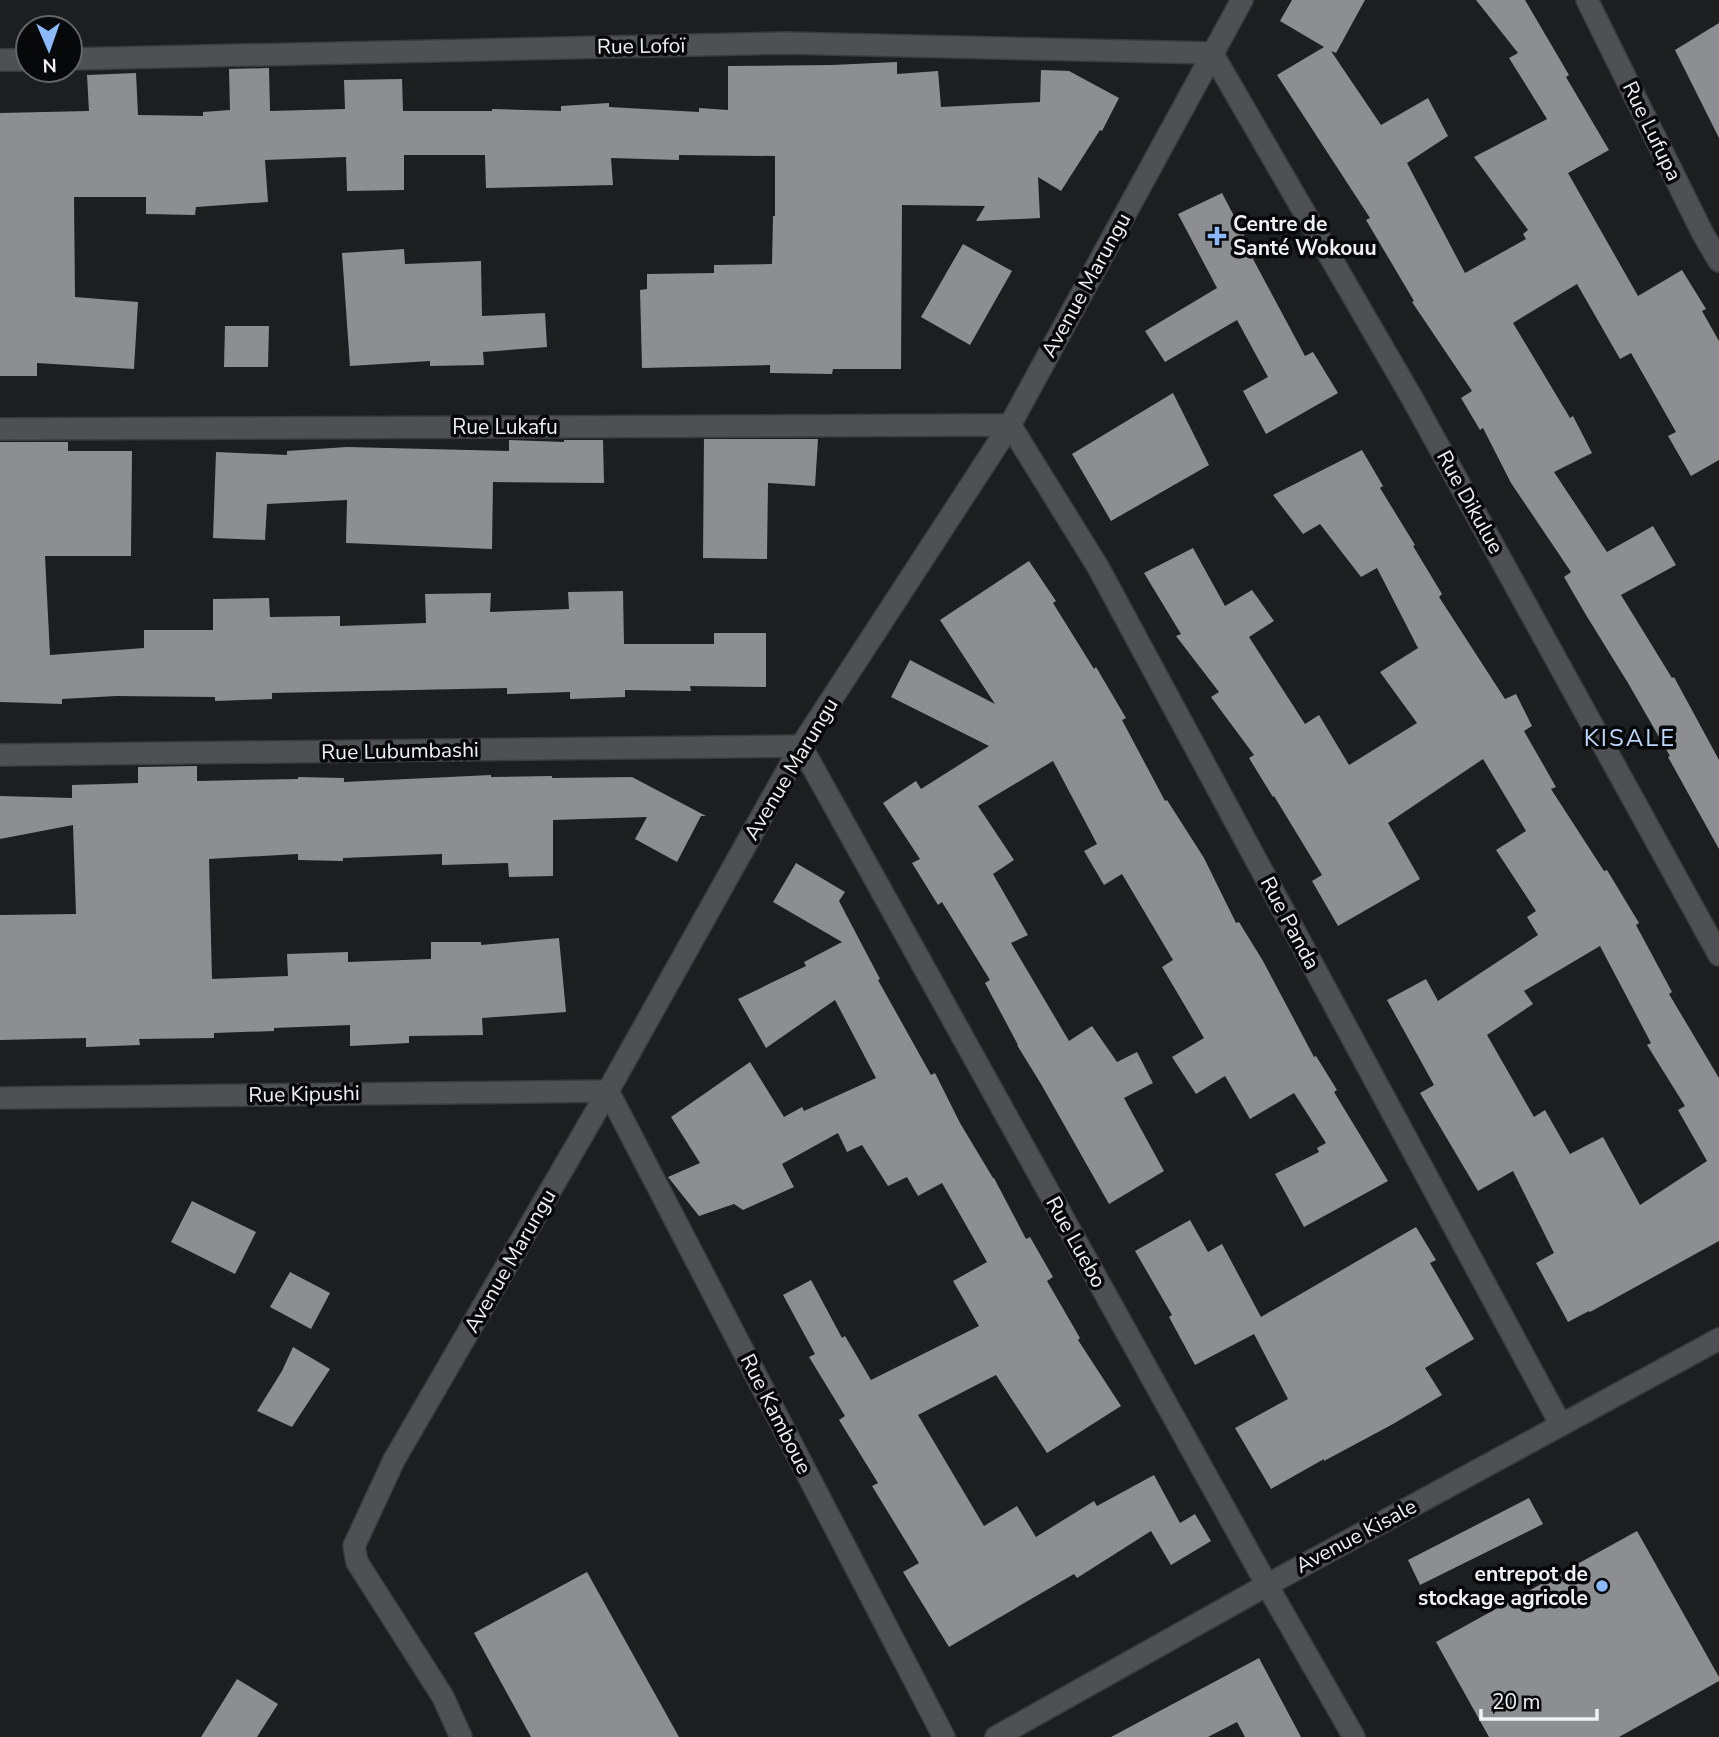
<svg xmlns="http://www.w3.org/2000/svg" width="1719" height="1737" font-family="'Nunito Sans',sans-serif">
<rect width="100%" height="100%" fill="#1c1e20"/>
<g fill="#8d8e91" fill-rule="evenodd">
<polygon points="1292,0 1365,0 1336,53 1331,51 1381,125 1428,98 1448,136 1407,163 1465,273 1526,239 1523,234 1528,230 1474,157 1547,119 1509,58 1518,53 1476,0 1525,0 1569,75 1566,77 1609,150 1568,173 1638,296 1682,270 1706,309 1702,311 1719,341 1719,460 1691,476 1668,436 1676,432 1631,353 1620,359 1577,284 1513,323 1570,418 1573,416 1592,453 1554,472 1607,552 1653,526 1676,565 1621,595 1672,678 1674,677 1719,760 1719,849 1668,757 1670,756 1628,683 1586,615 1564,577 1571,572 1511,483 1483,428 1480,430 1461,398 1472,391 1412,302 1414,301 1366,220 1370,218 1277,75 1324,47 1280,21"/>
<polygon points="1719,23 1719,138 1675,50"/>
<polygon points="897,62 897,74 938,71 941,107 1040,102 1041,70 1069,71 1119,98 1102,131 1100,130 1061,191 1038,177 1040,218 976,221 985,206 902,205 901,369 833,369 832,374 770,373 770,365 642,368 640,290 647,289 647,274 714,273 714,265 772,264 773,216 775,216 775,156 679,155 679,160 611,158 613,185 486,188 485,155 404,155 404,190 347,191 346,157 265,160 268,202 196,207 195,215 146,214 146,197 74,197 75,297 138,302 134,369 37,363 37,376 0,376 0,113 89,111 87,75 136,73 138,115 203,116 203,112 230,110 229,69 269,68 270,111 345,109 344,80 402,79 403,111 492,111 492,109 561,111 561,106 609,103 609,107 699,112 699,108 728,110 728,66 832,65"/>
<polygon points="1222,193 1256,258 1253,259 1305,356 1313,352 1338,393 1266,434 1243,391 1268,377 1237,320 1165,362 1145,331 1217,288 1178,214"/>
<polygon points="963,244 1012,271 970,345 921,317"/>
<polygon points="404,249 405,264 481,261 482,316 545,313 547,347 483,352 484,365 430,366 430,361 350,366 342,253"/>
<polygon points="225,326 269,326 268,367 224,367"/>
<polygon points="1173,393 1209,465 1111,521 1072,454"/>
<polygon points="704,439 818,439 815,486 768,483 767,559 703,558"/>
<polygon points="509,440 564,442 564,440 603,440 604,483 493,482 492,549 346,543 347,500 267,504 265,540 213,538 216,452 287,455 287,451 347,447 509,451"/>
<polygon points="0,442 68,442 68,451 132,451 131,556 45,556 50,655 144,648 144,630 213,630 213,599 269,598 270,617 340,616 340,626 426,623 425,594 491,593 490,612 569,609 568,592 623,591 624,644 714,644 714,633 766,633 766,687 690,686 691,691 625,690 625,697 570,699 570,692 507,694 507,688 272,693 272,699 215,701 215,697 116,696 62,699 62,704 0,702"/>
<path d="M1362,450L1383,486L1380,488L1415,545L1413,546L1442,594L1439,597L1505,699L1516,694L1532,726L1524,731L1556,787L1551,789L1604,871L1607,870L1639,923L1636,925L1672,992L1669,994L1719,1078V1241L1590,1312L1589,1311L1568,1322L1536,1263L1554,1253L1513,1171L1478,1191L1420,1093L1434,1085L1387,1000L1426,979L1438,1001L1538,935L1527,917L1536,911L1496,850L1526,831L1483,759L1388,823L1420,879L1338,926L1312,881L1322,875L1274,796L1273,797L1249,758L1254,755L1211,697L1219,692L1176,636L1181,634L1144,573L1193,548L1225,606L1252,590L1274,621L1249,637L1305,724L1319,715L1349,765L1417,723L1380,672L1418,648L1377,568L1361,577L1320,524L1303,534L1273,495ZM1600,946L1651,1043L1647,1045L1685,1106L1678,1110L1707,1161L1640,1205L1603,1137L1570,1154L1545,1110L1534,1117L1487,1035L1533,1004L1524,991Z"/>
<polygon points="1029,561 1056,601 1053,603 1094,669 1096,667 1126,718 1122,720 1165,801 1167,800 1204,858 1236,923 1239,922 1263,961 1314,1057 1316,1056 1337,1090 1334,1092 1388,1181 1304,1227 1275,1174 1319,1152 1317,1148 1326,1143 1294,1093 1250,1119 1225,1076 1196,1094 1172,1057 1204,1038 1162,967 1173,960 1122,874 1104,885 1084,851 1097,844 1053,761 978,806 1014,860 993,874 1028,935 1011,943 1069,1041 1092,1026 1117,1062 1137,1052 1153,1083 1124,1098 1164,1171 1109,1204 1041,1084 1017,1045 1018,1045 985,983 990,980 942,902 938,905 912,863 920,859 883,803 916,781 921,789 989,746 891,697 910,660 995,704 940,620"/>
<polygon points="197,766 197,781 298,779 298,777 344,778 344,782 491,775 491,777 552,776 552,778 632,777 706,816 701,816 677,862 635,839 647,817 553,820 553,876 509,877 508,863 442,865 442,854 343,858 343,861 298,860 298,854 209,859 212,979 288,976 287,954 348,952 348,962 431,959 431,942 481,942 481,945 559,938 566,1012 482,1018 483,1035 409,1036 409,1043 350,1046 350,1025 274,1028 274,1031 214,1033 214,1038 139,1039 140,1045 86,1047 86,1038 0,1040 0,915 76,914 73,825 0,839 0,796 72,798 72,785 138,783 138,767"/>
<polygon points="796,863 845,892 839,901 880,979 878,980 931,1075 935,1073 960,1123 993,1178 994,1178 1026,1239 1030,1237 1053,1277 1047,1281 1080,1338 1078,1340 1121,1406 1047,1453 996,1375 918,1415 984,1526 1017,1506 1036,1537 1094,1501 1097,1506 1154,1475 1180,1523 1195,1514 1211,1541 1171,1565 1151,1531 1077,1578 1074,1574 949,1647 903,1572 919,1563 872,1486 878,1483 839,1420 845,1416 809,1357 815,1354 783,1295 811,1280 842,1338 845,1336 871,1380 979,1326 953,1281 987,1262 942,1183 918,1196 907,1177 888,1186 862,1145 847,1152 838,1133 782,1164 794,1187 743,1210 734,1204 699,1216 668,1177 700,1163 671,1117 750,1062 784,1117 802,1107 804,1111 876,1078 835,1000 766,1048 738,999 806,966 804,962 842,942 773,902"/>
<polygon points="192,1201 256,1232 235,1274 171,1242"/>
<polygon points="1190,1220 1208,1252 1222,1244 1261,1317 1416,1227 1436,1260 1430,1263 1474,1339 1425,1368 1442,1395 1393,1424 1324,1461 1324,1459 1271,1489 1235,1428 1288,1399 1254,1334 1195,1365 1169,1317 1172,1315 1135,1251"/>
<polygon points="290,1272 330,1293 311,1329 270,1307"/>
<polygon points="293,1347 330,1369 292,1427 257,1411 282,1371"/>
<polygon points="1529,1498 1543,1524 1420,1585 1408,1560"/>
<polygon points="1637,1531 1719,1677 1719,1681 1619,1737 1489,1737 1436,1642"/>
<polygon points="587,1572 679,1737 531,1737 474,1633"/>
<polygon points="1259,1658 1301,1737 1245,1737 1237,1722 1208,1737 1111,1737"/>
<polygon points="237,1679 278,1704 257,1737 201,1737"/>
</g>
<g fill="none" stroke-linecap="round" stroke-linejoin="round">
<g stroke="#3a3b3d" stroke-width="24">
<g id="street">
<polyline points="1587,0 1703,234 1719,261"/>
<polyline points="70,59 786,43 1212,53 1412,398 1719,955"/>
<polyline points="0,60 28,60"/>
<polyline points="0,429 1010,425 1098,567 1561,1425"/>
<polyline points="0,755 801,746 1267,1585 1354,1737"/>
<polyline points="0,1098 608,1091 944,1737"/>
<polyline points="461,1737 443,1697 357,1562 354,1546 394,1460 608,1091 801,746 1010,425 1242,0"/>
</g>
</g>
<g stroke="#3a3b3d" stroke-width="24">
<polyline id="secondary" points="996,1737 1267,1585 1719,1339"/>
</g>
<use href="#street" stroke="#4f5053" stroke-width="21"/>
<use href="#secondary" stroke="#4f5053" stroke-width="21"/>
</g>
<g fill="#8cb9fc" stroke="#070809" stroke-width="2.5">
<path d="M1213.5 225.5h7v7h7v7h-7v7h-7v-7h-7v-7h7z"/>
<circle cx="1602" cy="1586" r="7"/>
</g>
<g text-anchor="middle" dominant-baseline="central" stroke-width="7" stroke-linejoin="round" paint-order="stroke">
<g font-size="21" fill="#f0f1f2" stroke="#070809">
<text transform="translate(641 46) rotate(-1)">Rue Lofoï</text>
<text transform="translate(1652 131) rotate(64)">Rue Lufupa</text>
<text transform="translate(1086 285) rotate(-61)">Avenue Marungu</text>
<text x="505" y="427">Rue Lukafu</text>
<text transform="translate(1470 502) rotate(61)">Rue Dikulue</text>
<text transform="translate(400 751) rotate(-1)">Rue Lubumbashi</text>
<text transform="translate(791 769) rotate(-59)">Avenue Marungu</text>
<text transform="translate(1290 923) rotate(62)">Rue Panda</text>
<text transform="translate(304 1094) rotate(-1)">Rue Kipushi</text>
<text transform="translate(1076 1242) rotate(61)">Rue Luebo</text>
<text transform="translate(510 1261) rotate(-60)">Avenue Marungu</text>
<text transform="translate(776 1414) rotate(63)">Rue Kamboue</text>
<text transform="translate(1356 1536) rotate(-28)">Avenue Kisale</text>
</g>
<g font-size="21" font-weight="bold" fill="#f0f1f2" stroke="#070809" text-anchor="start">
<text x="1233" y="224">Centre de<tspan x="1233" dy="24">Santé Wokouu</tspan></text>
<text x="1588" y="1574" text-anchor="end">entrepot de<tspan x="1588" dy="24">stockage agricole</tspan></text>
</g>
<g font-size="24" letter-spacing="2" fill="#bcd6fc" stroke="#070809">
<text x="1630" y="738">KISALE</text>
</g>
</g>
<g transform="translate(49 49) rotate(178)"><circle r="33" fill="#070809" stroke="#646566" stroke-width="2"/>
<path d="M0-5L12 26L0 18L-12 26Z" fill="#8cb9fc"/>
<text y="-10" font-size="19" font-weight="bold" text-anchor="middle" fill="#f0f1f2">N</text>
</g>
<path d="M1481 1709v10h116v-10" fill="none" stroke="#f0f1f2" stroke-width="3.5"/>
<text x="1492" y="1709" font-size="21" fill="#f0f1f2" stroke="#070809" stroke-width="5" paint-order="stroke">20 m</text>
</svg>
